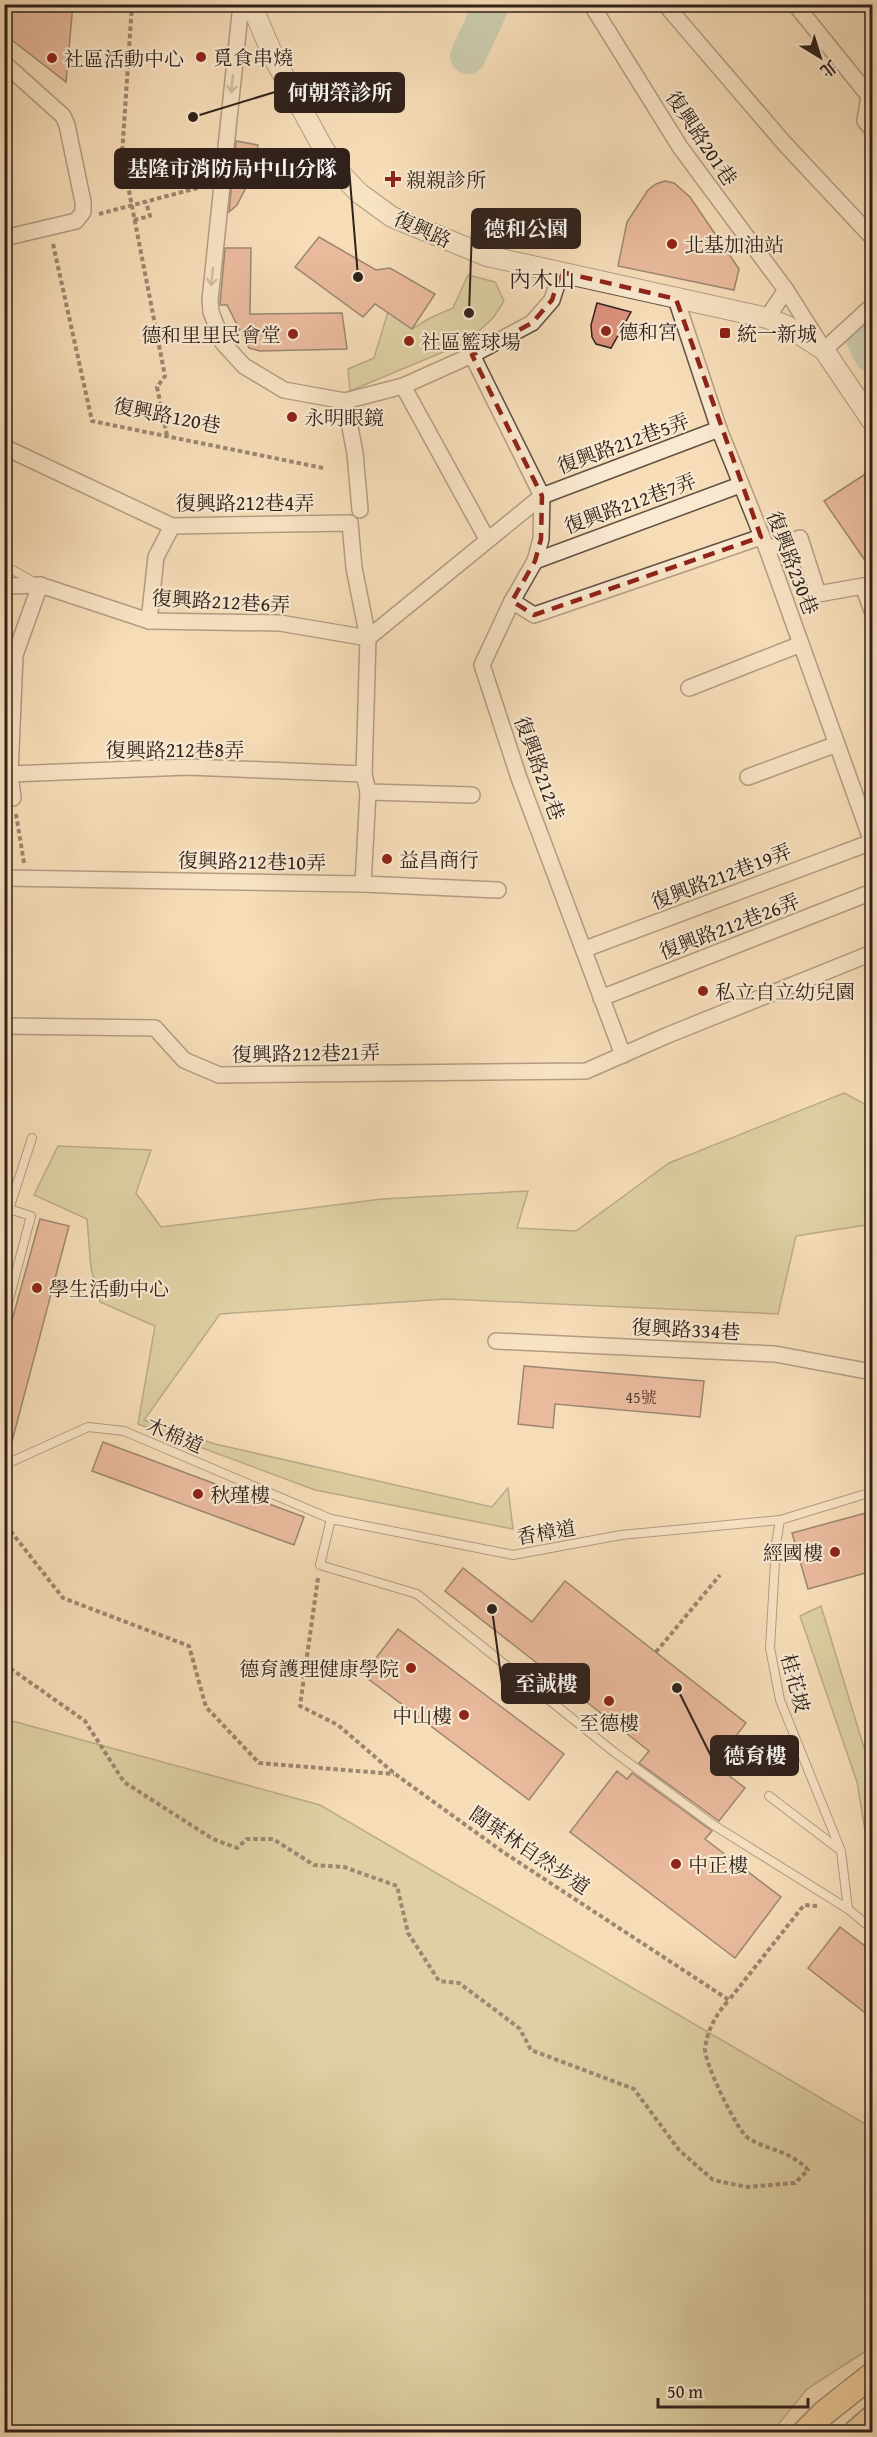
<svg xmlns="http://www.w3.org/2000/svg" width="877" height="2437" font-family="'Gentium Book Plus','Noto Serif TC',serif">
<rect width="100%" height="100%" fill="#f6ddb8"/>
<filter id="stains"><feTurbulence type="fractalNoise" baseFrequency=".00333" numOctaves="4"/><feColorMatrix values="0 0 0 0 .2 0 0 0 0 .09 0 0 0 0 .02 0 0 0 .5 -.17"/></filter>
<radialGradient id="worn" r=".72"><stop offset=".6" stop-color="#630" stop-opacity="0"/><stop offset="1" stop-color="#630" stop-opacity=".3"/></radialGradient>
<g fill="#c0c08d" stroke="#787054" stroke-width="1.5">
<polygon points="468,275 495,282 504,301 493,318 467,342 350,391 348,369 374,358 388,312 412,329 430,318 453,308"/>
<polygon points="844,1093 872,1108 872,1224 796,1236 778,1314 446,1299 220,1314 144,1420 215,1444 492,1507 508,1488 513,1529 315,1490 138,1424 155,1326 100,1302 91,1268 87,1219 34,1195 58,1146 151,1150 136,1193 161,1227 382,1199 528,1191 517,1228 576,1231 669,1163"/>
<polygon points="821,1606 872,1774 872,1873 857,1782 800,1616"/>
<polygon points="5,1719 320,1805 872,2128 872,2347 807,2389 772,2432 5,2432"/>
</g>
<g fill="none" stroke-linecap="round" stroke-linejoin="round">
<g stroke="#9dbcac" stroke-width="36">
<polyline points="468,56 492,4"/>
<polyline points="862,335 872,355"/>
</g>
</g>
<g fill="#dc907d" stroke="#2f211b" stroke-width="1.5">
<polygon points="4,4 73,4 66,82 4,34"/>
<polygon points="236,141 258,145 254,172 237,205 229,212"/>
<polygon points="665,181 674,183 690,197 739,269 734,290 618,266 627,222 648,190 656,184"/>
<polygon points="319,237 376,270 390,268 435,294 412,329 375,304 363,317 295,267"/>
<polygon points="225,248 251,248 250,314 342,313 347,349 260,351 249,348 227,305 220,305"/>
<polygon points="597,303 631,312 611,348 596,344 592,337 591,325"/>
<polygon points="873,469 873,572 824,501"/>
<polygon points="40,1219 69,1226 10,1449 4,1448 4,1349"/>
<polygon points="524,1366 704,1381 700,1417 555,1404 553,1428 518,1424"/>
<polygon points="103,1442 304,1517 294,1545 92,1471"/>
<polygon points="873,1511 873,1571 808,1589 792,1533"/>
<polygon points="463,1568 532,1622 565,1581 746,1723 714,1764 745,1788 719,1821 639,1763 649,1751 445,1591"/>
<polygon points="398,1629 564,1754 529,1800 363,1675"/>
<polygon points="617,1771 627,1779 632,1773 712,1831 705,1839 781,1897 735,1958 570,1832"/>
<polygon points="840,1927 873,1952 873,2019 808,1968"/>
</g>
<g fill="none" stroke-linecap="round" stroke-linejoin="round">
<g stroke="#615042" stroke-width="10">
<g id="service">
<polyline points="4,216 9,236"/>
<polyline points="4,565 34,582"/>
<polyline points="4,1318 31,1216 9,1209 32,1138"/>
<polyline points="4,1465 88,1427 124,1431 331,1519"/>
<polyline points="872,1492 780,1520 776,1544 770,1648 780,1700 841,1851 848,1909 872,1929"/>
<polyline points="780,1520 621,1535 513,1555 331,1519 320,1565 417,1594 614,1752 712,1824 848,1909"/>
<polyline points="769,1796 840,1850"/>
</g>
</g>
<g stroke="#615042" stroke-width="18">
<g id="minor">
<polyline points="241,4 210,300 211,312 223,343 244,366 284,390 345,401 403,386 472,355 532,323 552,300 561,272"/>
<polyline points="591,4 680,147 786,290 824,350 872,306"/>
<polyline points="669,4 670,10 784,143 872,237"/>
<polyline points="795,4 869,96"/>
<polyline points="4,63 63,116 67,125 83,202 83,212 76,221 4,238"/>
<polyline points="872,93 869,96 865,121 872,129"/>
<polyline points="676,299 719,429 767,549 872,842"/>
<polyline points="767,318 786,290"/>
<polyline points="472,355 542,496 541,539 535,561 512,601 482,665 519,778 623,1055"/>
<polyline points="403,386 487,539"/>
<polyline points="345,401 355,453 360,510"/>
<polyline points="4,447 172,526 350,523 354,568 368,638 364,774 368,792 363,884"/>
<polyline points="767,549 800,538 818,594 863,586 872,611"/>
<polyline points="535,561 740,485"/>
<polyline points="4,586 40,585"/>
<polyline points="512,601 534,615 761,537"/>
<polyline points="149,621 156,557 172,526"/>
<polyline points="368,638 542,496 719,429"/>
<polyline points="689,688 801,644"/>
<polyline points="10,774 15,655 40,585 149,621 280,623 368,638"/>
<polyline points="748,777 837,744"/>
<polyline points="368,792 472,795"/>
<polyline points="4,798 13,798 10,774 188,767 364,774"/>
<polyline points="4,878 363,884 498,890"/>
<polyline points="585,949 872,842"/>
<polyline points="601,998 872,892"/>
<polyline points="4,1026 155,1028 184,1060 219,1075 586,1071 668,1035 872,953"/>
<polyline points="496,1341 775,1354 872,1372"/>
</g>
</g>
<g stroke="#615042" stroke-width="22">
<polyline id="tertiary" points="251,4 275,60 323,148 340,173 359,193 392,217 487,256 767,318 787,326 824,350 872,421"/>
</g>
<g stroke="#2f211b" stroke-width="27">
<g id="primary">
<polyline points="805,2432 824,2413 872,2375"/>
<polyline points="856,2432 872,2418"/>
</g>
</g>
<g stroke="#2f211b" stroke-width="4" stroke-dasharray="4.5 3" stroke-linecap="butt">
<polyline points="132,4 122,155 165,376 157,387 167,436"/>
<polyline points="99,214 205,186"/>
<polyline points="134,220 150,216 146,202"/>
<polyline points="53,244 92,421 323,468"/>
<polyline points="4,416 5,420"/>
<polyline points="16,814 24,863"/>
<polyline points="4,1529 9,1529 63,1598 189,1646 206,1707 259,1763 394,1774"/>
<polyline points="318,1578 300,1706 338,1725 395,1774 503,1852 729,2000 804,1905 817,1906"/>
<polyline points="656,1652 720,1575"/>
<path d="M4,1664L85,1721L124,1782L213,1839L237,1848L247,1839H273L314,1865L344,1867L397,1886L408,1933L439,1981L459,1983L502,2015L520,2029L531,2050L634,2089L679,2150L713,2180L747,2187L795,2183L808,2170C790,2150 769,2151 748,2138C737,2131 703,2060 705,2048C708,2029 716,2014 729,2000"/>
</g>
<use href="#service" stroke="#f9e9d1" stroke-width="8"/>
<use href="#minor" stroke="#f9e9d1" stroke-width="15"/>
<use href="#tertiary" stroke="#f9e9d1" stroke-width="20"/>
<use href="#primary" stroke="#ebbe7c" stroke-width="24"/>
</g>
<defs><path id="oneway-shaft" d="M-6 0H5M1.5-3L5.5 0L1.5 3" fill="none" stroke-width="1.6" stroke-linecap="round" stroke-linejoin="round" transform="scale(1.5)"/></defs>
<g stroke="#9e8f7f">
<use href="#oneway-shaft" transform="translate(232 84) rotate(96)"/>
<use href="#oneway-shaft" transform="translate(212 277) rotate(96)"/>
</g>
<path d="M0 0H877V2437H0ZM561,272L676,299L761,537L534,615L512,601L535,561L541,539L542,496L472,355L532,323L552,300Z" fill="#f6ddb8" fill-opacity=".55" fill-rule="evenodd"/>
<path fill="none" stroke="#8f2418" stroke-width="4.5" stroke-dasharray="12 8" stroke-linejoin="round" d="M561,272L676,299L761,537L534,615L512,601L535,561L541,539L542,496L472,355L532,323L552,300Z"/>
<g fill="#8f2418" stroke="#f9e9d1" stroke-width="2">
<circle cx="201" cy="57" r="6"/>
<circle cx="52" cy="58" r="6"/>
<path d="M390 170h6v6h6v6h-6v6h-6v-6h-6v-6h6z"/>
<circle cx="672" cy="244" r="6"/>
<circle cx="606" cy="331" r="6"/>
<rect x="719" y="327" width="12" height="12" rx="3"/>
<circle cx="293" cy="334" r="6"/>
<circle cx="409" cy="341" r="6"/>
<circle cx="292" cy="417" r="6"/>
<circle cx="387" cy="859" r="6"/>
<circle cx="703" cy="991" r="6"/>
<circle cx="37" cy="1288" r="6"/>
<circle cx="198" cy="1494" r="6"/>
<circle cx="835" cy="1552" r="6"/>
<circle cx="411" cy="1668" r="6"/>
<circle cx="609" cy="1701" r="6"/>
<circle cx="464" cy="1715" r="6"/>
<circle cx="676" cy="1864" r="6"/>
</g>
<g text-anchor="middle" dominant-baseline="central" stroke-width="4.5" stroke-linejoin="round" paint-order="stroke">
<g font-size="16" fill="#5a3d34">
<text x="641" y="1397">45號</text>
</g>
<g font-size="20" fill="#2f211b" stroke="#f9e9d1" text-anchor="start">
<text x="213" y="57">覓食串燒</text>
<text x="64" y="58">社區活動中心</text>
<text x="406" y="179">親親診所</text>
<text x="684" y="244">北基加油站</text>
<text x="618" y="331">德和宮</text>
<text x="737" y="333">統一新城</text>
<text x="281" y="334" text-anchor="end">德和里里民會堂</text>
<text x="421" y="341">社區籃球場</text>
<text x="304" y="417">永明眼鏡</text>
<text x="399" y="859">益昌商行</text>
<text x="715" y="991">私立自立幼兒園</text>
<text x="49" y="1288">學生活動中心</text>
<text x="210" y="1494">秋瑾樓</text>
<text x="823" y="1552" text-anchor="end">經國樓</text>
<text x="399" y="1668" text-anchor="end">德育護理健康學院</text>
<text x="452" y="1715" text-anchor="end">中山樓</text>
<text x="609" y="1722" text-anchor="middle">至德樓</text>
<text x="688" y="1864">中正樓</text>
</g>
<g font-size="20" fill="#2f211b" stroke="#f9e9d1">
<text transform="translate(702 138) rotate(56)">復興路201巷</text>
<text transform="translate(423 229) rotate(24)">復興路</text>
<text transform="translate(167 415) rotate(11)">復興路120巷</text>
<text transform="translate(623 443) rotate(-20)">復興路212巷5弄</text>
<text x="245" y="502">復興路212巷4弄</text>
<text transform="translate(630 503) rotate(-20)">復興路212巷7弄</text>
<text transform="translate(793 563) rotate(69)">復興路230巷</text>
<text transform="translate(221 601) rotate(3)">復興路212巷6弄</text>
<text x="175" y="749">復興路212巷8弄</text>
<text transform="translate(540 768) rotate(70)">復興路212巷</text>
<text transform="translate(252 861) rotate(1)">復興路212巷10弄</text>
<text transform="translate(721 876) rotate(-21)">復興路212巷19弄</text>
<text transform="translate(729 926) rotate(-21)">復興路212巷26弄</text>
<text transform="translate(306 1053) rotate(-1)">復興路212巷21弄</text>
<text transform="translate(686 1329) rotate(3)">復興路334巷</text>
<text transform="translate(175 1435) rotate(23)">木棉道</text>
<text transform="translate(546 1532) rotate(-10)">香樟道</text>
<text transform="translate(796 1683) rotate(75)">桂花坡</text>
<text transform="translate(530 1850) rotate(34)">闊葉林自然步道</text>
</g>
<g font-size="22" fill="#2f211b" stroke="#f9e9d1">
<text x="542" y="279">內木山</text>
</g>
</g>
<path fill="none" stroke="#2f211b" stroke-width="2" d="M193 117L275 92M358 277L349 168M469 313L472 229M492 1609L502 1684M677 1688L711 1756"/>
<g fill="#2f211b" stroke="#f9e9d1" stroke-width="2">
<circle cx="193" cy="117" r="6"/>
<circle cx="358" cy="277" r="6"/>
<circle cx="469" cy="313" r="6"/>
<circle cx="492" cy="1609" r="6"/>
<circle cx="677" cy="1688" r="6"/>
</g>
<g fill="#2f211b" stroke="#2f211b" stroke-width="2">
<rect x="275" y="73" width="129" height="39" rx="6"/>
<rect x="115" y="149" width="234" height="39" rx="6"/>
<rect x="472" y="209" width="108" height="39" rx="6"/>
<rect x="502" y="1664" width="87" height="39" rx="6"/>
<rect x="711" y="1736" width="87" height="39" rx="6"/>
</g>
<g font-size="21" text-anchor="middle" font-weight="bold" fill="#fff">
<text x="340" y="100">何朝榮診所</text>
<text x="232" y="176">基隆市消防局中山分隊</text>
<text x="526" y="236">德和公園</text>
<text x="546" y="1691">至誠樓</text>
<text x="755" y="1763">德育樓</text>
</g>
<rect width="877" height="2437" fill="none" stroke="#f6ddb8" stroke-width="24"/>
<rect x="6" y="6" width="865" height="2425" fill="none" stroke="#2f211b" stroke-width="3"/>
<rect x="12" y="12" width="853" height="2413" fill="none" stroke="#2f211b" stroke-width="1.5"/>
<g transform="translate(820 57) rotate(142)" stroke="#f9e9d1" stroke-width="4.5" paint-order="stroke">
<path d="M0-4.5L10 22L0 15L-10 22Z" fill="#2f211b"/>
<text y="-9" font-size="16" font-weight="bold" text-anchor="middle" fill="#2f211b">北</text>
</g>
<path d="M658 2398v9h150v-9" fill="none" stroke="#2f211b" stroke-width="3"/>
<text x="667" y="2398" font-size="18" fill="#2f211b" stroke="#f9e9d1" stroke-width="4.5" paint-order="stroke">50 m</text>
<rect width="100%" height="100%" filter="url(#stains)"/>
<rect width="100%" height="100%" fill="url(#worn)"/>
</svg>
